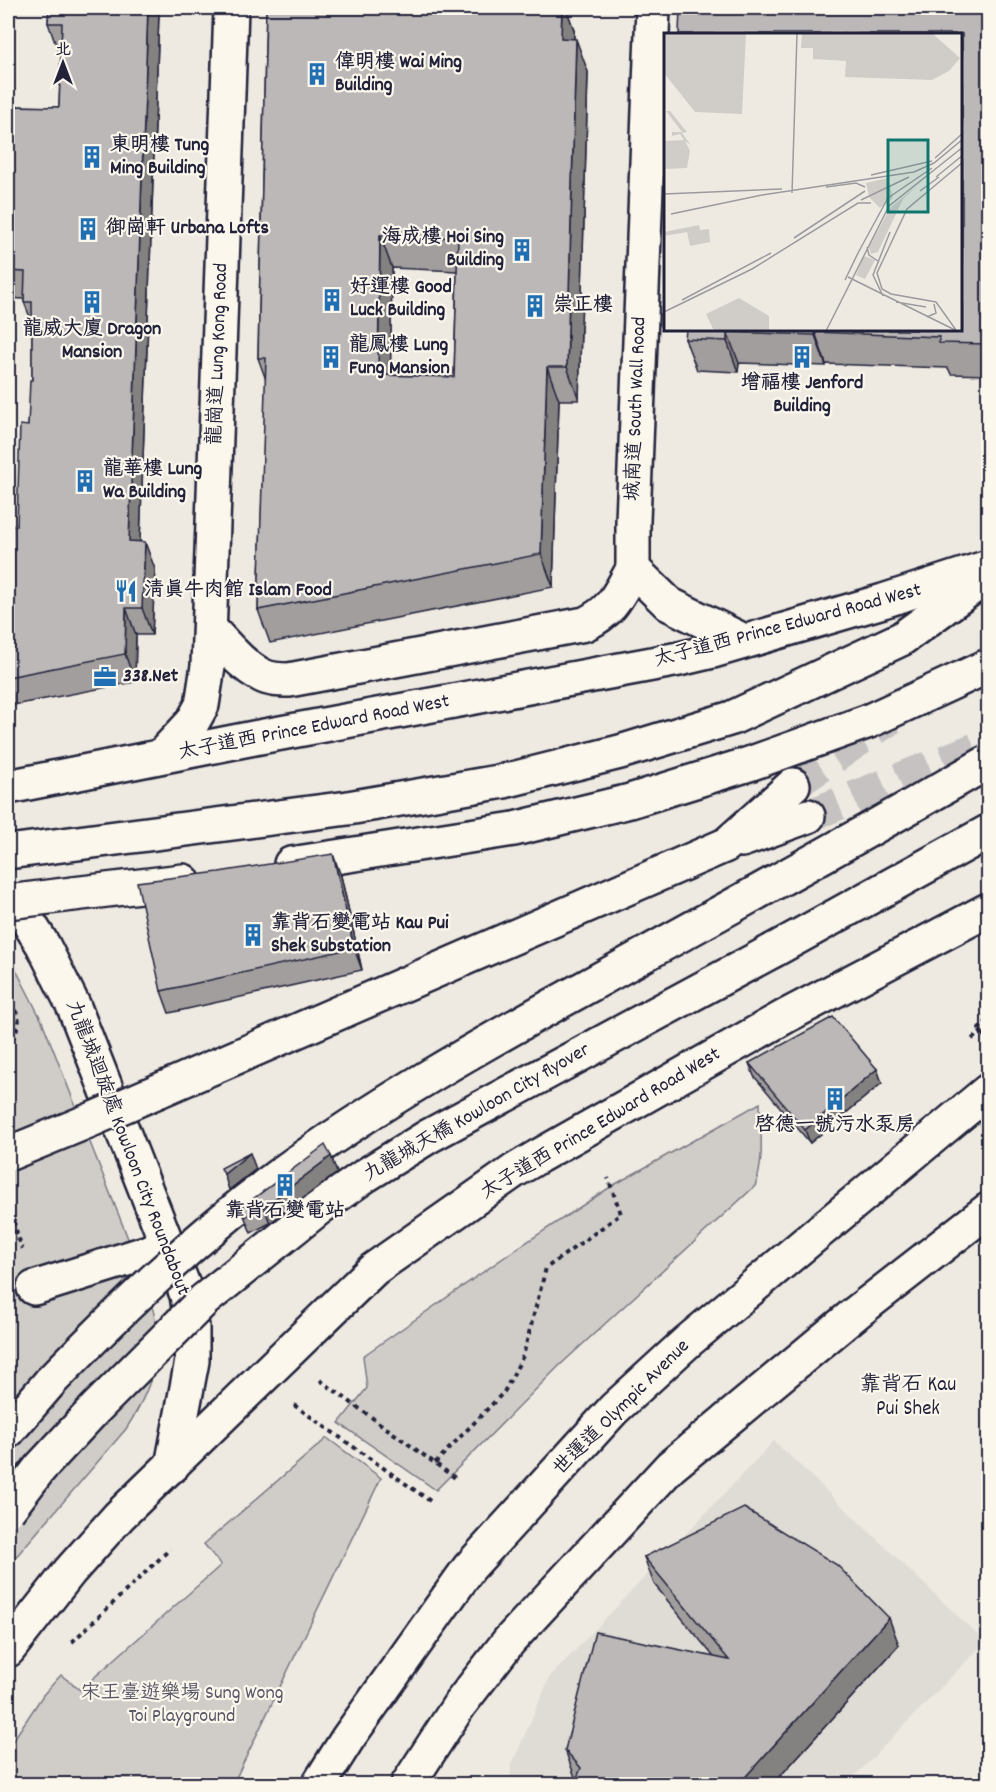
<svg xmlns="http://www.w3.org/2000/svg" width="996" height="1792" font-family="Dekko,'LXGW WenKai TC',sans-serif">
<rect width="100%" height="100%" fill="#eeeae2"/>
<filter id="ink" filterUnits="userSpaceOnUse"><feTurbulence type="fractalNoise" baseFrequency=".0167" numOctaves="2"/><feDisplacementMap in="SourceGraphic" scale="12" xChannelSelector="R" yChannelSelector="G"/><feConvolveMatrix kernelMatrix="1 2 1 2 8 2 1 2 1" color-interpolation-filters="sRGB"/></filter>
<g filter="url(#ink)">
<polygon fill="#dfdbd5" points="774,1441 985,1642 847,1784 509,1784 512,1764 550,1677"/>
<g fill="#d0cdc9" stroke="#797882" stroke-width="1.5">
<path d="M8,954L42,1021L144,1279C166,1339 160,1376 126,1429L8,1566Z"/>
<path d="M760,1103C760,1130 765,1161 755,1186L559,1366L436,1490L339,1423L367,1388L363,1356L519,1247L612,1186Z"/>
<polygon points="327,1438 381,1478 233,1784 8,1784 8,1748 43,1695 61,1675 80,1690 221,1565 204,1544"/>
</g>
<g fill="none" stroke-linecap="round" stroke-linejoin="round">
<g stroke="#c5c2c1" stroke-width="33" stroke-dasharray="33 16" stroke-linecap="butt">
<polyline points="793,785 891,718"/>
<polyline points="808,816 988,744"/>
</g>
<g stroke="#22223b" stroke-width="38">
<g id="minor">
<polyline points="653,8 633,521 633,569 669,604 744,641"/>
<path d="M210,629C225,644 241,665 261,675C270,680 280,680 289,680L585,624C614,610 618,595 633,569"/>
<polyline points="161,756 192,723 202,705 208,666 231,8"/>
<polyline points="34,1288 168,1246"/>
</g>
</g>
<g stroke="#22223b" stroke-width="38">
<g id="major">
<polyline points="8,787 254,738 679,659 713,651 883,601 985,568"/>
<polyline points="742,840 808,816"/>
<polyline points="726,845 793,785"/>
<polyline points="8,852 348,808 504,781 620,752 732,718 901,639 988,576"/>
<polyline points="291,864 514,829 630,801 749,764 869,721"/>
<polyline points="73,894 183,881"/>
<polyline points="24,915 43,945 74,1007 187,1295 192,1327 192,1361 172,1466"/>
<polyline points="774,950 988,832"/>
<polyline points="8,1431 51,1381"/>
<polyline points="8,1650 70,1571 119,1516 374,1269 514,1171 539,1156 786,1016 988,910"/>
<polyline points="319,1784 348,1738 469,1568 614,1409 687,1342 988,1091"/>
<polyline points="408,1784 460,1704 509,1641 670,1467 857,1312 988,1210"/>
</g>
</g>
<g stroke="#22223b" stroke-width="4" stroke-dasharray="4.5 4.5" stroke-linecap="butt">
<path d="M8,1004C26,1017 18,1029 8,1044"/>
<polyline points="985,1037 979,1029 988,1020"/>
<polyline points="972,1039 988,1027"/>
<polyline points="8,1204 22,1249"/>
<polyline points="320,1380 458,1480"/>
<polyline points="294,1405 433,1503"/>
<polyline points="435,1463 504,1392 523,1356 546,1268 621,1214 608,1178"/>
<polyline points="72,1642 170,1549"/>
</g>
<use href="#minor" stroke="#fbf7ec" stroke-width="33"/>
<use href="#major" stroke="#fbf7ec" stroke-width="33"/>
<g stroke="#22223b" stroke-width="38" stroke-linecap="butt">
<g id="major-bridge">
<polyline points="869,721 988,666"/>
<polyline points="8,902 73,894"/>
<polyline points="8,1154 91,1120 726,845"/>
<path d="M51,1381C123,1307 195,1238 278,1176C379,1102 488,1041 597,981C728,908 859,837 988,762"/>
<polyline points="8,1510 40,1468 95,1409 204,1300 319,1208 366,1175 429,1136 774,950"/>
</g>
</g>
<use href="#major-bridge" stroke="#fbf7ec" stroke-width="33"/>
</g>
<g fill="#a29e9e" stroke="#22223b" stroke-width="1.5" fill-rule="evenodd">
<polygon points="49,8 157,8 159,13 140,542 155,569 152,635 136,635 135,682 8,706 8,525 17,526 28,426 32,380 32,322 24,302 24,299 8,298 8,106 59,107 61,51 58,51 48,23"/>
<path d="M266,8H566L574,30V39L588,72L579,400H559L553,587L270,643L258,610L266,380L258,358ZM392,268L457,271L454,377L390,375Z"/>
<polygon points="988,8 988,375 951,374 948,368 826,364 826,366 739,363 738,372 697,370 685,339 856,11"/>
<polygon points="341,876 362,970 169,1013 161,991"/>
<polygon points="749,1063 877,1069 882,1083 810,1143 754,1076"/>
<polygon points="331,1156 337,1173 270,1223 251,1233 241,1208"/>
<polygon points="644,1557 899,1645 772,1785 574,1785 576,1779 575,1777 565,1750 714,1657 654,1584"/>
</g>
<g fill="#848181" stroke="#22223b" stroke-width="1.5">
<polygon points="148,8 157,8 159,13 139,569 129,541"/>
<polygon points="562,8 566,8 574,30 573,71 561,38"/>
<polygon points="576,39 588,72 579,400 567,367"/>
<polygon points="380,235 392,268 390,408 378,375"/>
<polygon points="727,332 739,363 738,372 727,341"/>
<polygon points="815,332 826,364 826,366 815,335"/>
<polygon points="547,367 559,400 553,587 541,554"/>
<polygon points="145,542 155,569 152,635 142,608"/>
<polygon points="126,608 136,635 135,682 125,654"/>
<polygon points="333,854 341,876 362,970 354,948"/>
<polygon points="877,1069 882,1083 810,1143 805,1130"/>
<polygon points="250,1153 256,1169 229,1190 224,1174"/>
<polygon points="331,1156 337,1173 270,1223 264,1207"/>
<polygon points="889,1618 899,1645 772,1785 738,1785"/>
</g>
<g fill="#bcb8b8" stroke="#22223b" stroke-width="1.5" fill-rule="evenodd">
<polygon points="49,8 148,8 129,541 145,542 142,608 126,608 125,654 8,677 8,525 17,526 20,425 28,426 30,380 32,380 32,302 24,302 25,272 8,271 8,106 59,107 62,23 48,23"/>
<path d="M266,8H562L561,38L576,39L567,367H547L541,554L258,610L266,358H258ZM380,235L458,238L454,377L378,375Z"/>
<polygon points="680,8 724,8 856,11 856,8 988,8 988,344 939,343 939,337 815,332 815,335 727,332 727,341 685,339 686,330 962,330 962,34 679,34"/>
<polygon points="333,854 354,948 161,991 137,882 219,872"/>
<polygon points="833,1017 877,1069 805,1130 749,1063"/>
<polygon points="325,1145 331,1156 264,1207 245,1217 241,1208"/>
<polygon points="250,1153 224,1174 221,1168"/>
<polygon points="744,1508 837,1565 889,1618 738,1785 574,1785 581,1768 565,1750 595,1632 729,1660 644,1557"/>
</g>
</g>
<defs>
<g id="building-bare" transform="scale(1.8)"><path d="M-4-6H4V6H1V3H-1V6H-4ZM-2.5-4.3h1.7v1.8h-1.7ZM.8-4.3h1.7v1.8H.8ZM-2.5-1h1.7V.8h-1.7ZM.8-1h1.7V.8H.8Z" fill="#1f6fb2" stroke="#fbf7ec" stroke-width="2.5" paint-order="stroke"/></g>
<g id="restaurant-bare" transform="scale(1.8)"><path d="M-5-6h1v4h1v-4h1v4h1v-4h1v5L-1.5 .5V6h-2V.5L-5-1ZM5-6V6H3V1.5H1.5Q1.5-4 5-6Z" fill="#1f6fb2" stroke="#fbf7ec" stroke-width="2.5" paint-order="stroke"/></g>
<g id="office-bare" transform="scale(1.8)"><path d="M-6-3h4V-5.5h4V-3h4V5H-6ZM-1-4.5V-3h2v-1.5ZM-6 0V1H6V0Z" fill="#1f6fb2" stroke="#fbf7ec" stroke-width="2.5" paint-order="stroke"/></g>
</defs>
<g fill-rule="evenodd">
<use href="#building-bare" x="317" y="74"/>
<use href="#building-bare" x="92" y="157"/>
<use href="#building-bare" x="88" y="229"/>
<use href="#building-bare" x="522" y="250"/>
<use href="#building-bare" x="332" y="300"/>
<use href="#building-bare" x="92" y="302"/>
<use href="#building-bare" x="535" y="306"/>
<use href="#building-bare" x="331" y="357"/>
<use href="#building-bare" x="802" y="357"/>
<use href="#building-bare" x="85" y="481"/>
<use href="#restaurant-bare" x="126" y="591"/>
<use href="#office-bare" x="105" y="677"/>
<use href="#building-bare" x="253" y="935"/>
<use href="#building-bare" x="835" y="1099"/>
<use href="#building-bare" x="285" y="1185"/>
</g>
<g text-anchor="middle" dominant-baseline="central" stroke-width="4.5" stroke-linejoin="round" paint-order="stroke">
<g font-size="20" font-weight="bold" fill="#22223b" stroke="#fbf7ec" text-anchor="start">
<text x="335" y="63">偉明樓 Wai Ming<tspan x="335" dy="23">Building</tspan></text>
<text x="110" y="146">東明樓 Tung<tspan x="110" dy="23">Ming Building</tspan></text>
<text x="106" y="229">御崗軒 Urbana Lofts</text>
<text x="504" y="238" text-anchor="end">海成樓 Hoi Sing<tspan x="504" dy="23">Building</tspan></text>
<text x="350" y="288">好運樓 Good<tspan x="350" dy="23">Luck Building</tspan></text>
<text x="553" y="306">崇正樓</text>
<text x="92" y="330" text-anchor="middle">龍威大廈 Dragon<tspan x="92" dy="23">Mansion</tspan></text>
<text x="349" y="346">龍鳳樓 Lung<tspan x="349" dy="23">Fung Mansion</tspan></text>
<text x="802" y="384" text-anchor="middle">增福樓 Jenford<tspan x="802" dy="23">Building</tspan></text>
<text x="103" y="470">龍華樓 Lung<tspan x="103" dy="23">Wa Building</tspan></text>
<text x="144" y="591">清真牛肉館 Islam Food</text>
<text x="123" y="677">338.Net</text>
<text x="271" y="924">靠背石變電站 Kau Pui<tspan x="271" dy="23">Shek Substation</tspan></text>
<text x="835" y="1126" text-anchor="middle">啓德一號污水泵房</text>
<text x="285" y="1212" text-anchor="middle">靠背石變電站</text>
</g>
<g font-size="20" fill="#22223b" stroke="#fbf7ec">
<text transform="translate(219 354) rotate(-88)">龍崗道 Lung Kong Road</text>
<text transform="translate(637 409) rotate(-88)">城南道 South Wall Road</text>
<text transform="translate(788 626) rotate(-15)">太子道西 Prince Edward Road West</text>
<text transform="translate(314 728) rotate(-11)">太子道西 Prince Edward Road West</text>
<text transform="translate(477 1113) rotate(-30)">九龍城天橋 Kowloon City flyover</text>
<text transform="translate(601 1124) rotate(-31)">太子道西 Prince Edward Road West</text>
<text transform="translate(127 1148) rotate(69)">九龍城迴旋處 Kowloon City Roundabout</text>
<text transform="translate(622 1408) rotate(-45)">世運道 Olympic Avenue</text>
</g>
<g font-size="20" fill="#565566" stroke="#fbf7ec">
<text x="182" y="1694">宋王臺遊樂場 Sung Wong<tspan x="182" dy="23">Toi Playground</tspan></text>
</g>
<g font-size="21" fill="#22223b" stroke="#fbf7ec">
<text x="908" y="1386">靠背石 Kau<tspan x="908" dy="24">Pui Shek</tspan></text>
</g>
</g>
<g transform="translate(664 33)">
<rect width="298" height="298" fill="#eeeae2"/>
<path d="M0,1H82L78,81L31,79L0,40ZM138,1H269L296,25L285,38L268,47L181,44L182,28L149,26V15H137ZM2,78H6L23,99L18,100L27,112L21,108L26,118L23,135L0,136V108L20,107L16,101L8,103V99H18ZM224,145L229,165L216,175L205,164L202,150ZM255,151L239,166L214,219L207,221L205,214L226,175ZM35,192L36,197L45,196L46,209L26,213L23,199L0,203V199ZM200,223L211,227L201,246L192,242ZM75,265L105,283V298H50L42,281Z" fill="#d0cdc9"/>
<path fill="none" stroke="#9c9a9f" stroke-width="1.5" d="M271,125L299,100M207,142L268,128M272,144L299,122M162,154L192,150L201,154M256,158L275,144M128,160L133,1M0,161L118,156M197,167L245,144M7,181L98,162L250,139L270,130L299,106M130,205L201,158M203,214L205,222L214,228M194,220L224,165L268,135M184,244L291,297M181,247L195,218M219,263L209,242L226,199M18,267L107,220M232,269L262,274M0,279L88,236L194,170H207M263,284L272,280L270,271M292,297L272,269L227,261L218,256L213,240L243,176L299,129M162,298L225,173L299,114"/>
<path fill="#0f766e" fill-opacity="0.15" stroke="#0f766e" stroke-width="3" d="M224,107H264V179H224Z"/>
<rect width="298" height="298" fill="none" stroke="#22223b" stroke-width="3"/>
</g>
<rect width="996" height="1792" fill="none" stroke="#fbf7ec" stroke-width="30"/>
<rect x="15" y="15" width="966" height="1762" fill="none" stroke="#22223b" stroke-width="2" filter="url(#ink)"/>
<g transform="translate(63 63)" stroke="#fbf7ec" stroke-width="4.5" paint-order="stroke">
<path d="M0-4.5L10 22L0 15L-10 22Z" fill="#22223b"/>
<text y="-9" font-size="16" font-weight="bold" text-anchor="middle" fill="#22223b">北</text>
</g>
</svg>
